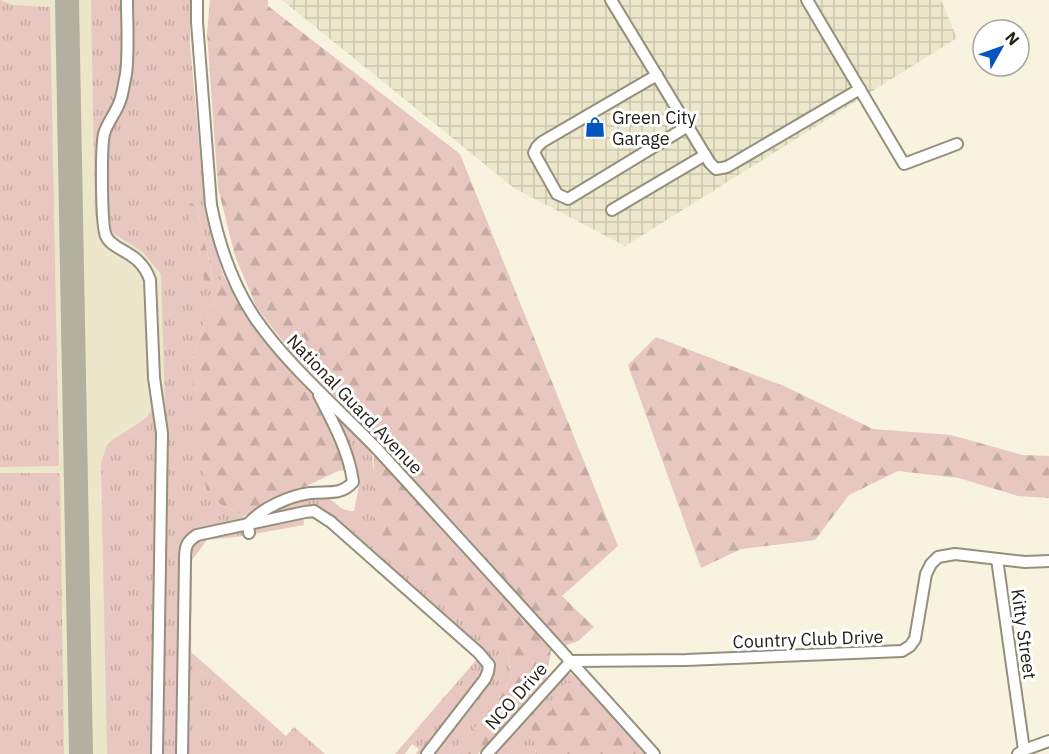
<svg xmlns="http://www.w3.org/2000/svg" width="1049" height="754" font-family="'IBM Plex Sans',sans-serif">
<defs>
<pattern id="industrial-grid" width="8" height="8" patternUnits="userSpaceOnUse" patternTransform="scale(1.5)"><rect width="8" height="8" fill="#ece6ca"/><path d="M0 4h8M4 0v8" fill="none" stroke="#cac5ad"/></pattern>
<pattern id="grass-tufts" width="24" height="20" patternUnits="userSpaceOnUse" patternTransform="scale(1.5)"><rect width="24" height="20" fill="#e7c7bf"/><path d="M3 7l-1-3M5 7V3M7 7l1-3M15 17l-1-3M17 17v-4M19 17l1-3" fill="none" stroke="#c6aba3"/></pattern>
<pattern id="forest-firs" width="22" height="20" patternUnits="userSpaceOnUse" patternTransform="scale(1.5)"><rect width="22" height="20" fill="#e7c7bf"/><path d="M5 1l3.5 6h-7zM16 11l3.5 6h-7z" fill="#c6aba3"/></pattern>
</defs>
<rect width="100%" height="100%" fill="#f7f3de"/>
<polygon fill="#ece6ca" points="0,0 154,0 190,363 207,494 224,506 182,543 179,754 0,754"/>
<polygon fill="url(#industrial-grid)" points="282,0 941,0 957,38 625,246 514,188"/>
<g fill="url(#grass-tufts)" fill-rule="evenodd">
<polygon points="0,0 13,5 50,7 59,466 0,467"/>
<polygon points="91,0 122,0 121,83 117,98 107,118 100,222 95,216"/>
<path d="M130,0H190V44L205,209L223,274L190,363L224,506L244,516V521L186,537L182,543L179,754H162L166,434L161,274L144,253L113,233L108,223L107,138L123,103ZM197,206L213,279L211,285L205,283L198,246Z"/>
<polygon points="155,404 158,442 153,754 107,754 101,464 107,445 112,440 139,423 147,417"/>
<path d="M331,409L372,451L373,468L411,561L507,648L512,675L496,705L454,750L459,754H432L488,679L486,655L320,509L257,518C274,509 310,490 329,499C340,505 339,511 354,511L360,481Z"/>
<polygon points="0,473 59,473 60,475 64,754 0,754"/>
<polygon points="303,516 304,525 254,534 252,527"/>
<polygon points="243,528 245,536 207,540 192,560 191,652 286,736 294,727 325,754 186,754 189,548 196,539"/>
<polygon points="476,653 484,667 483,674 422,754 416,754 419,749 412,744 405,754 395,754 478,658"/>
<polygon points="567,673 572,674 580,681 564,685 553,710 549,713 535,750 536,754 495,754 564,675"/>
</g>
<g fill="url(#forest-firs)">
<polygon points="210,0 268,0 268,6 460,154 618,546 562,596 594,627 578,641 551,651 546,680 478,754 459,754 454,750 496,705 512,675 507,648 373,529 374,436 293,354 257,308 235,256 218,188 207,33"/>
<polygon points="191,203 197,206 213,280 211,285 205,286 198,246 186,208"/>
<path d="M223,274C238,305 256,332 278,358C287,369 299,377 308,387C327,410 337,443 347,470L338,471L244,516L224,506L207,495L190,363Z"/>
<polygon points="656,337 786,387 873,429 951,435 1022,455 1049,456 1049,498 1018,496 959,478 898,471 849,495 815,540 741,549 701,568 628,365"/>
<polygon points="580,681 646,754 536,754 531,724 542,710 549,712 552,710 553,699 564,685"/>
</g>
<g fill="none" stroke-linecap="round" stroke-linejoin="round">
<polyline stroke="#b3b09f" stroke-width="24" points="67,0 81,754"/>
<g stroke="#94907d" stroke-width="14">
<g id="minor">
<path d="M127,0C127,24 129,50 126,74C124,83 123,93 120,101C116,113 107,123 104,134C101,147 101,226 106,236C113,252 140,250 150,280L154,378L162,433L157,754"/>
<path d="M197,0V22L211,205C219,245 232,284 255,318C289,367 338,408 379,451C471,552 563,652 654,754"/>
<polyline points="611,0 710,163 716,169 727,167 860,89"/>
<polyline points="807,0 904,164 957,144"/>
<polyline points="657,75 542,142 537,147 534,153 557,194 568,199 688,126"/>
<polyline points="612,210 705,155"/>
<path d="M249,533L248,524C262,508 289,496 310,493C327,491 341,496 353,482C349,451 333,422 319,395"/>
<polyline points="997,559 1024,750"/>
<polyline points="571,661 686,660 902,651 910,646 915,639 926,574 931,564 938,557 955,554 1025,562 1049,561"/>
<path d="M182,754L185,560C185,547 186,542 197,535L305,512L314,511L331,522L479,653L489,665L488,672L485,679L427,754"/>
<polyline points="487,754 571,661"/>
<polyline points="1018,754 1024,750 1049,741"/>
</g>
</g>
<use href="#minor" stroke="#fff" stroke-width="10"/>
</g>
<defs>
<g id="shop-bare" transform="scale(1.62)"><path d="M-5-2.5h2.3a2.7 3.5 0 0 1 5.4 0H5L5.5 6h-11ZM-1.5-2.5h3a1.5 2.3 0 0 0-3 0Z" fill="#0255bf" stroke="#fff" stroke-width="2.5" paint-order="stroke"/></g>
</defs>
<g fill-rule="evenodd">
<use href="#shop-bare" x="595" y="127"/>
</g>
<g text-anchor="middle" dominant-baseline="central" stroke-width="6" stroke-linejoin="round" paint-order="stroke">
<g font-size="18" fill="#212018" stroke="#fff" text-anchor="start">
<text x="612" y="117">Green City<tspan x="612" dy="21">Garage</tspan></text>
</g>
<g font-size="18" fill="#212018" stroke="#fff">
<text transform="translate(355 404) rotate(46)">National Guard Avenue</text>
<text transform="translate(1024 634) rotate(82)">Kitty Street</text>
<text transform="translate(808 639) rotate(-2)">Country Club Drive</text>
<text transform="translate(516 696) rotate(-48)">NCO Drive</text>
</g>
</g>
<g transform="translate(1001 48) rotate(50)"><circle r="28" fill="#ffffff" stroke="#a6a6a3" stroke-width="1.5"/>
<path d="M0-4.5L10 22L0 15L-10 22Z" fill="#0255bf"/>
<text y="-9" font-size="16" font-weight="bold" text-anchor="middle" fill="#212018">N</text>
</g>
</svg>
